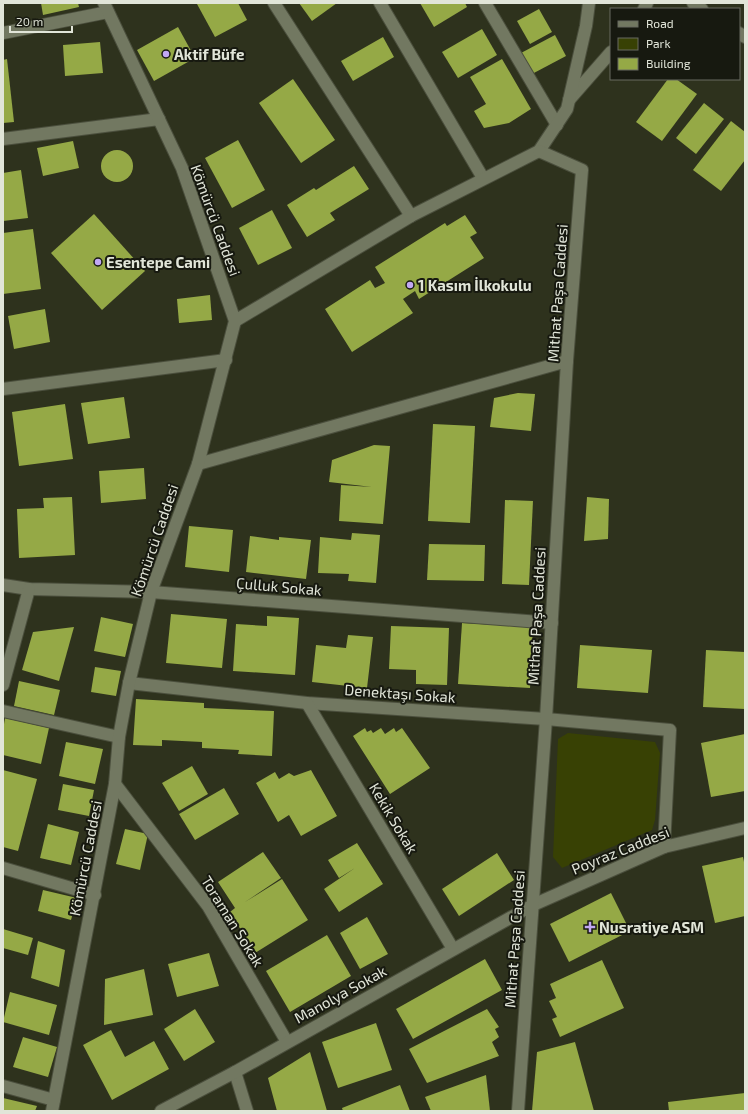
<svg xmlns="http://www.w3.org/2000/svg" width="748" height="1114" font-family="'Exo 2',sans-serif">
<rect width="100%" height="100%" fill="#2e321d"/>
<polygon fill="#384104" points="568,733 655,742 660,753 655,820 652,830 562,868 553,857 558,739"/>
<g fill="#95a946">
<polygon points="41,3 78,3 79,7 43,15"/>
<polygon points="199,3 238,3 247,20 215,37 197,4"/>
<polygon points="299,3 337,3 312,21"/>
<polygon points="420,3 465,3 467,7 434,27"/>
<polygon points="539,9 552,32 530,44 517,21"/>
<polygon points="178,27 195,58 154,81 137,50"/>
<polygon points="482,29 497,55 458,78 442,52"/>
<polygon points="555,35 566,56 532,74 521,53"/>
<polygon points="383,37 394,57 353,81 341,61"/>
<polygon points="100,42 103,73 65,76 63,45"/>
<polygon points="7,59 14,122 3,123 3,60"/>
<polygon points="502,59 531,109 509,123 484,128 474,111 486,104 470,77"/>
<polygon points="293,79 335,140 301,163 259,103"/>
<polygon points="668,79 676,79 697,94 662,141 636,122"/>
<polygon points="704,103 724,119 696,154 676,138"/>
<polygon points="731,121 745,132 745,160 721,191 693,170"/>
<polygon points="238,140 265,190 232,208 205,158"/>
<polygon points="73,141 79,168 43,176 37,148"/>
<circle cx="117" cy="166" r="16"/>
<polygon points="354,166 369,189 330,213 335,220 307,237 287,205 314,188 316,190"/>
<polygon points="21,170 28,218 3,221 3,173"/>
<polygon points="272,210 292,248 258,265 239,228"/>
<polygon points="94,214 145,271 102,310 51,253"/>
<polygon points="465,215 477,233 470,237 484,258 419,299 415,291 403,299 413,313 352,352 325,309 370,280 375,288 385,283 375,267 445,223 447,226"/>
<polygon points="33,229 41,289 3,294 3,233"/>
<polygon points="210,295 212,320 179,323 177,299"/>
<polygon points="45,309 50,342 14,349 8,316"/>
<polygon points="518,393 535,394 531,431 490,427 494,398"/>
<polygon points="124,397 130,438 88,444 81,403"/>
<polygon points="65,404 73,459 19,466 12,412"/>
<polygon points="433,424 475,426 470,523 428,521"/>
<polygon points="374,445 390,446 383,524 339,521 341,485 372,487 329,482 332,460"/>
<polygon points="144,468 146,499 101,503 99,471"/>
<polygon points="72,497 75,555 19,558 17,509 44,508 43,498"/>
<polygon points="587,497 609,499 608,539 584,541"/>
<polygon points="505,500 533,501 529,585 502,584"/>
<polygon points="189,526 233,530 229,572 185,567"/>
<polygon points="352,533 380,535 376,583 348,581 349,574 318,573 320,537 351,540"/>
<polygon points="250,536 279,540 279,537 311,540 306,579 246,572"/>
<polygon points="429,544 485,545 484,581 427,580"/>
<polygon points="171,614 227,619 222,668 166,663"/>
<polygon points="267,616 299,618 295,675 233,671 236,624 267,626"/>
<polygon points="101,617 133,624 125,657 94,651"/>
<polygon points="462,623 533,627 530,688 458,684"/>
<polygon points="391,626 449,628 447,685 416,684 416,670 389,669"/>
<polygon points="74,627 59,681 22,670 33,632"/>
<polygon points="348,635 373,637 367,688 312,682 316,645 346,648"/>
<polygon points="580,645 652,650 648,693 577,688"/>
<polygon points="706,650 745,652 745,709 703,707"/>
<polygon points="95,667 121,671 116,696 91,692"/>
<polygon points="19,681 60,690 54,715 14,706"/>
<polygon points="136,699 204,703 204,708 274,711 272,756 238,754 239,750 202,748 202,742 162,740 162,746 133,745"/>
<polygon points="5,718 49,728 41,764 3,755 3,730"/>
<polygon points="365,728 367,732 371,730 373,733 381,728 385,734 394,728 396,732 402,728 430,768 390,794 353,736"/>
<polygon points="745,734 745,791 711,797 701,743"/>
<polygon points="66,742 103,749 95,784 59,776"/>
<polygon points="192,766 208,794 179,811 162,783"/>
<polygon points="3,770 37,779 18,851 3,847"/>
<polygon points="311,770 337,816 301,836 289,815 278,822 256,783 275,772 279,779 289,773 294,776"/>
<polygon points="63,784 94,790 89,816 58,810"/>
<polygon points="224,788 239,814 195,840 179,814"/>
<polygon points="48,824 79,832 71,865 40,858"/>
<polygon points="125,829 148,834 140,870 116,864"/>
<polygon points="357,843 383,884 339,912 324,889 355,868 339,878 328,860"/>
<polygon points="263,852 281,878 245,902 282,879 308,920 255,953 230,912 235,908 218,882"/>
<polygon points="497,853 514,880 459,916 442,889"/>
<polygon points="743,857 745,867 745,916 715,923 702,866"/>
<polygon points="43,890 77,898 71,920 38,911"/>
<polygon points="611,893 630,931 569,962 550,924"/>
<polygon points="367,917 388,954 360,969 340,933"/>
<polygon points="3,929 33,938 28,955 3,948"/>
<polygon points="327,935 351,976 290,1012 266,971"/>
<polygon points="38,941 65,950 59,987 31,978"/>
<polygon points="209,953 219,986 177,997 168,964"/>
<polygon points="485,959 502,990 413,1039 396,1009"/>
<polygon points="602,960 624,1008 560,1037 552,1019 557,1017 549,1001 556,998 550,984"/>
<polygon points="144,969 153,1015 104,1025 105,979"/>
<polygon points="10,992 57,1005 49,1035 3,1022"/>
<polygon points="195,1009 215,1042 184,1061 164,1029"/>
<polygon points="487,1009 499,1027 495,1029 499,1037 492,1042 499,1056 427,1083 409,1049"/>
<polygon points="376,1023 392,1070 338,1088 322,1042"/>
<polygon points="111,1030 125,1057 154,1041 169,1069 112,1100 83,1045"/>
<polygon points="23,1037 57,1047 48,1077 13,1067"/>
<polygon points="575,1042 594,1111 532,1111 537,1052"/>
<polygon points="310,1052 327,1111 277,1111 268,1078"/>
<polygon points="486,1075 490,1111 431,1111 425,1097"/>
<polygon points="400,1085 410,1111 343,1111 342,1108"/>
<polygon points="745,1093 745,1111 669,1111 668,1102"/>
<polygon points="3,1098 37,1106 35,1111 3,1111"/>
</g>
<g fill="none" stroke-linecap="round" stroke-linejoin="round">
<g stroke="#4b4f3d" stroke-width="14">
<g id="minor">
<polyline points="274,3 411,216"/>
<polyline points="380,3 483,178"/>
<polyline points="485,3 557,125"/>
<polyline points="693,3 702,9"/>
<polyline points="644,9 647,3"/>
<polyline points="3,33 108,12"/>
<polyline points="739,33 745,37"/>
<polyline points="569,100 611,52"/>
<polyline points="3,139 159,119"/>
<polyline points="235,321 411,216 539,151 567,109 586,26 589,3"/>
<polyline points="3,389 226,360"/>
<polyline points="198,464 567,361"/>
<polyline points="3,585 29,589 151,592 552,623"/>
<polyline points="129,683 307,703 546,719 670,730 664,847"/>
<polyline points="3,685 29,589"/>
<polyline points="307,703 453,949"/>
<polyline points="3,711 119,737"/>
<polyline points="115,784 208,906 287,1042"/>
<polyline points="3,868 95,895"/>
<polyline points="235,1072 247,1111"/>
<polyline points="3,1086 54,1100"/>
<polyline points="52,1111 115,784 119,737 129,683 151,592 198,464 235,321 182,168 104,3"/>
<polyline points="161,1111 235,1072 533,905 664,847 745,828"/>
<polyline points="518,1111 546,719 567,361 582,170 539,151"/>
</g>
</g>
<use href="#minor" stroke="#727861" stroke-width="12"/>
</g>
<g fill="#c1a8f3" stroke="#171910" stroke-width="1.5">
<circle cx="166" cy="54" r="4"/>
<circle cx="98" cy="262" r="4"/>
<circle cx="410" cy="285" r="4"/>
<path d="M588 921h4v4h4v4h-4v4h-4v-4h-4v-4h4z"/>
</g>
<g text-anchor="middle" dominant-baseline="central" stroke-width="4" stroke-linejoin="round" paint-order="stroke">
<g font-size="15" font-weight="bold" fill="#e1e5d8" stroke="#171910" text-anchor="start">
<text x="174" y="54">Aktif Büfe</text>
<text x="106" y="262">Esentepe Cami</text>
<text x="418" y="285">1 Kasım İlkokulu</text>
<text x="599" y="927">Nusratiye ASM</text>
</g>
<g font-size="15" fill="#e1e5d8" stroke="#171910">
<text transform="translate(216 220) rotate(70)">Kömürcü Caddesi</text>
<text transform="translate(557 293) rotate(-86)">Mithat Paşa Caddesi</text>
<text transform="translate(154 540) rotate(-71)">Kömürcü Caddesi</text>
<text transform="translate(279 586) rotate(5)">Çulluk Sokak</text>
<text transform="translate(536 616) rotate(-87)">Mithat Paşa Caddesi</text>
<text transform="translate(400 693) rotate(4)">Denektaşı Sokak</text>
<text transform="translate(394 818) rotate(59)">Kekik Sokak</text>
<text transform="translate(620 850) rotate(-22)">Poyraz Caddesi</text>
<text transform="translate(85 858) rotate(-79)">Kömürcü Caddesi</text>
<text transform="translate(233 921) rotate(58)">Toraman Sokak</text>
<text transform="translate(514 939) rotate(-86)">Mithat Paşa Caddesi</text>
<text transform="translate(340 994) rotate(-29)">Manolya Sokak</text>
</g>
</g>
<rect width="748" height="1114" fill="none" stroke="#e1e5d8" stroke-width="8"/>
<rect x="610" y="8" width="130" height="72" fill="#171910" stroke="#686b60"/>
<rect x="618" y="21" width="20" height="6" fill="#727861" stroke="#686b60"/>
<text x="646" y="28" font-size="12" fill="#e1e5d8">Road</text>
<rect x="618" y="38" width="20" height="12" fill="#384104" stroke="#686b60"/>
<text x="646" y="48" font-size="12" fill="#e1e5d8">Park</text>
<rect x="618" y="58" width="20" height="12" fill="#95a946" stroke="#686b60"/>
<text x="646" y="68" font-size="12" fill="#e1e5d8">Building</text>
<path d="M10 26v6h62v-6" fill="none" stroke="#e1e5d8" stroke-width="2"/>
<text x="16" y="26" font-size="12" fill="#e1e5d8" stroke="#171910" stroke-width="3" paint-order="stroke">20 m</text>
</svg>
